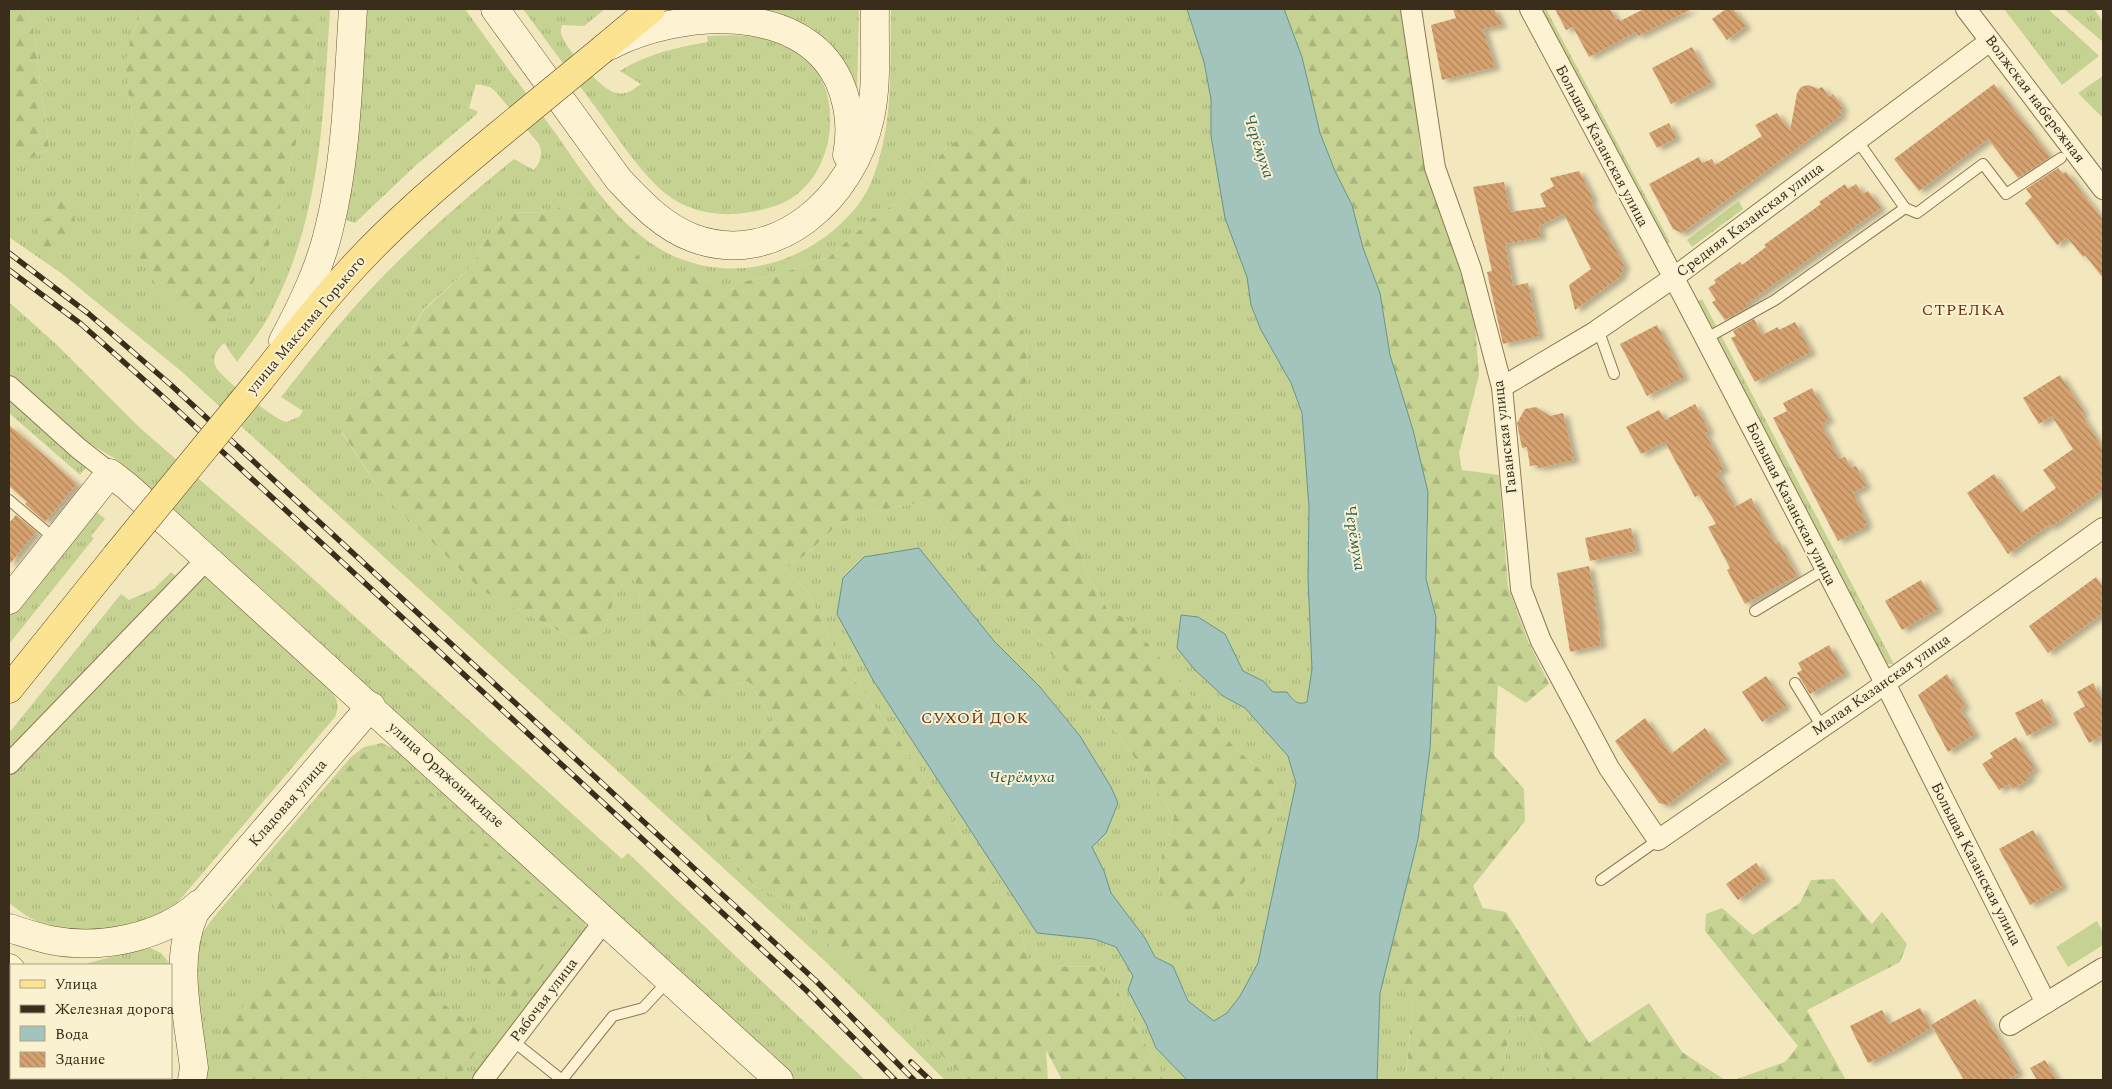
<svg xmlns="http://www.w3.org/2000/svg" width="2112" height="1089" font-family="Spectral,serif">
<defs>
<pattern id="grass-tufts" width="24" height="20" patternUnits="userSpaceOnUse" patternTransform="scale(1.25)"><rect width="24" height="20" fill="#c5d291"/><path d="M3 7l-1-3M5 7V3M7 7l1-3M15 17l-1-3M17 17v-4M19 17l1-3" fill="none" stroke="#aab57c"/></pattern>
<pattern id="forest-firs" width="22" height="20" patternUnits="userSpaceOnUse" patternTransform="scale(1.25)"><rect width="22" height="20" fill="#c5d291"/><path d="M5 1l3.5 6h-7zM16 11l3.5 6h-7z" fill="#aab57c"/></pattern>
<pattern id="building-back-hatch" width="6" height="6" patternUnits="userSpaceOnUse" patternTransform="scale(1.25)"><rect width="6" height="6" fill="#d6a270"/><path d="M-1 5l2 2M0 0l6 6M5-1l2 2" fill="none" stroke="#af845b"/></pattern>
<filter id="shadow"><feDropShadow dx="5.5" dy="3" stdDeviation="2.5" flood-color="#0004"/></filter>
</defs>
<rect width="100%" height="100%" fill="#f3e7be"/>
<g fill="url(#grass-tufts)">
<path d="M27,9H144L131,37L128,92L137,133L132,163L140,200L132,229L237,317L266,256L306,106L318,35L319,9H330C323,115 322,211 273,308C264,327 250,344 237,362L224,343C217,350 211,358 216,367C221,378 274,419 286,422L299,417L303,411L281,397C309,362 337,325 368,292C413,244 463,200 514,159L534,170C541,161 543,154 539,144L496,92L490,87L476,84L469,108L477,111V114L415,166L355,223L346,220L359,119L367,9H465C495,51 525,92 556,134C581,170 606,208 640,235C699,284 780,277 836,228C851,215 865,199 872,180C894,126 890,66 891,9H1187L1204,62L1211,99V136L1216,167L1247,278L1251,305L1261,330L1291,383L1302,413L1309,507L1312,669L1307,702C1297,706 1293,700 1287,692H1273L1263,681L1243,671L1225,634L1198,617L1181,615L1177,648L1194,669L1223,696L1245,708L1288,756L1296,783L1258,963L1240,996L1227,1013L1214,1022L1188,1001L1173,966L1155,957L1145,938L1111,893L1104,871L1092,847L1106,833L1080,736L1040,687L994,641L1028,916L1037,932L1094,939L1116,947L1133,976L1146,1025L1156,1048L1187,1080H1164L1115,986L1098,967L1052,966L1027,958L1021,931L1004,897L898,739L839,659L807,590L784,570L808,553L839,523L881,510L923,502L1120,736L1174,817L1160,862L1159,887L1170,911L1239,892L1274,825L1281,803L1273,781L1235,748L1128,621L1108,610L1090,580L1063,506L1051,495L1026,487L1009,458L1008,427L1027,379L1026,337L998,294L1007,264L1001,245L1029,192L946,147L919,189L875,216L828,258L769,277L740,282L718,300L715,283L687,272H650L629,244L579,196L551,212L508,213L487,238L472,266L424,309L404,344L373,369L368,391L351,399L342,433L380,491L481,590L574,639L604,632L615,597L630,568L639,593L647,631L701,704L726,687L748,681L774,721L744,757L709,762L725,851L755,887L794,904L833,949L967,1080H945L827,963L181,371L61,273L9,237V169L49,149L33,28Z"/>
<path d="M523,9H605L584,26L562,25C561,29 560,33 562,36C567,50 601,90 616,93C626,95 633,90 641,84L620,71C646,54 678,47 708,42L707,36C737,34 765,35 792,48C807,55 818,70 824,85C840,126 825,183 783,203C768,209 751,213 735,214C713,215 692,211 673,199C646,181 623,145 604,119C577,82 550,46 523,9Z"/>
<path d="M753,9H859L857,93C851,79 846,63 837,51C818,25 784,11 753,9Z"/>
<polygon points="1538,9 1546,9 1670,242 1663,245"/>
<polygon points="2004,9 2048,9 2099,56 2062,85"/>
<polygon points="2064,9 2094,9 2103,22 2103,42"/>
<polygon points="2103,76 2103,118 2078,93"/>
<polygon points="1739,201 1743,209 1692,247 1687,240"/>
<polygon points="1702,299 1894,664 1886,664 1694,303"/>
<polygon points="9,302 56,344 140,428 288,556 622,859 628,853 865,1080 792,1080 205,537 119,461 84,440 9,375"/>
<polygon points="9,397 87,466 80,475 9,413"/>
<polygon points="91,507 105,519 91,536 94,538 9,644 9,612"/>
<polygon points="171,572 181,580 9,758 9,733 121,594 129,600 154,589"/>
<path d="M202,575L206,576L329,688C337,698 340,705 335,717L190,888C182,897 174,908 162,914C135,930 75,936 45,925C31,920 20,911 9,903V771Z"/>
<path d="M382,743L398,751L585,922L586,928L473,1080H204C201,1044 186,973 199,941C203,930 211,921 218,912L351,757L364,747Z"/>
<polygon points="148,947 161,953 171,965 81,965"/>
<polygon points="1386,962 1413,1000 1406,1075 1415,1080 1377,1080 1380,993"/>
<polygon points="1524,1015 1555,1080 1503,1080 1510,1017"/>
</g>
<g fill="url(#forest-firs)">
<polygon points="9,9 27,9 33,28 49,149 10,169"/>
<polygon points="144,9 319,9 318,35 306,106 266,256 237,317 199,325 160,291 140,259 132,229 140,200 132,163 137,133 128,92 125,64 131,37"/>
<polygon points="1284,9 1403,9 1414,84 1420,150 1474,313 1479,375 1459,453 1462,470 1499,475 1508,587 1528,641 1549,684 1526,703 1498,685 1494,755 1524,789 1525,821 1473,886 1483,908 1506,912 1589,1043 1649,1003 1682,1052 1725,1080 1555,1080 1524,1015 1510,1017 1503,1080 1415,1080 1406,1076 1413,1001 1386,962 1418,839 1430,749 1436,617 1426,579 1428,527 1413,430 1390,355 1380,293 1363,248 1352,205 1335,171 1320,133 1302,57"/>
<polygon points="984,126 1008,128 1022,159 1029,192 1001,245 1007,264 998,294 1026,337 1027,379 1008,427 1010,458 1026,486 1051,495 1063,506 1090,580 1108,610 1128,620 1235,748 1273,781 1281,803 1274,826 1239,892 1218,910 1197,915 1170,912 1159,887 1160,862 1174,817 1120,736 923,502 881,510 839,523 808,553 784,570 807,590 839,659 898,739 1004,897 1021,931 1027,958 1052,966 1098,967 1115,986 1164,1080 1062,1080 1046,1050 1048,1080 967,1080 833,949 794,904 755,887 725,851 705,813 701,775 709,762 744,757 774,721 748,681 726,687 701,704 665,685 647,631 639,593 630,569 615,597 604,632 574,639 481,590 380,491 342,432 341,413 351,399 368,391 373,369 404,344 424,310 472,266 487,238 508,213 551,212 579,196 629,244 650,272 687,272 715,283 719,299 740,282 769,277 828,258 875,216 919,189 946,147"/>
<polygon points="70,191 76,226 65,246 51,254 39,244 37,232 44,220 55,215 59,192"/>
<path d="M366,751L388,754L571,920C569,943 530,981 514,999L483,977L468,953L450,955L432,982L441,1002L478,1030L483,1042L456,1080H424L390,1075L368,1080L344,1066L320,1080H229L222,1064L219,1035L227,1017L241,1009L254,989L285,961V938L264,878L273,856L354,760Z"/>
<polygon points="1834,879 1872,924 1882,912 1907,944 1900,962 1807,1010 1846,1080 1734,1080 1785,1062 1798,1046 1705,931 1706,914 1722,908 1753,935 1800,903 1811,880"/>
</g>
<polygon fill="#c5d291" points="2097,921 2103,932 2103,945 2068,967 2056,947"/>
<path fill="#a2c4bd" stroke="#68938c" d="M1187,9H1284L1302,57L1320,133L1335,171L1352,205L1363,248L1380,293L1390,355L1413,430L1428,492L1426,579L1436,617L1430,749L1418,839L1380,993L1377,1080H1187L1156,1048L1146,1024L1128,990L1133,976L1116,947L1094,939L1037,933L873,680L837,614L843,578L864,557L919,548L994,641L1040,687L1080,736L1111,787L1118,803L1106,833L1092,847L1104,871L1111,893L1145,938L1155,957L1173,966L1188,1001L1214,1021L1227,1013L1240,996L1258,963L1296,783L1288,756L1245,708L1223,696L1194,669L1177,648L1181,615L1198,617L1225,634L1243,671L1263,681L1273,692H1287C1293,700 1297,706 1307,702L1312,669L1308,578L1309,507L1302,413L1291,383L1261,330L1251,305L1247,277L1225,218L1211,136V99L1204,62Z"/>
<g fill="url(#building-back-hatch)" filter="url(#shadow)">
<polygon points="1453,9 1494,9 1502,25 1483,29 1495,67 1442,80 1431,25 1456,18"/>
<polygon points="1555,9 1610,9 1616,20 1619,18 1620,21 1644,9 1692,9 1638,36 1636,32 1589,57 1573,27 1566,30"/>
<polygon points="1726,9 1733,9 1746,26 1727,40 1712,19"/>
<polygon points="1692,47 1711,83 1671,104 1652,68"/>
<polygon points="1994,84 2050,157 2018,178 1988,139 1919,191 1894,159"/>
<polygon points="1808,85 1818,89 1822,87 1829,97 1833,94 1843,108 1839,111 1842,115 1682,233 1673,229 1649,184 1699,157 1702,163 1712,159 1715,165 1762,136 1755,125 1777,113 1790,131 1797,93 1801,87"/>
<polygon points="1669,123 1676,138 1657,148 1649,133"/>
<polygon points="2058,168 2063,174 2066,172 2103,220 2103,278 2085,255 2083,257 2067,237 2057,245 2025,203 2032,197 2026,189"/>
<polygon points="1579,171 1593,199 1590,201 1624,265 1620,277 1575,310 1569,285 1591,269 1564,214 1539,226 1541,237 1505,244 1513,286 1528,283 1539,336 1503,344 1487,272 1492,271 1473,187 1504,182 1510,212 1546,207 1540,194 1554,186 1550,178"/>
<polygon points="1845,184 1848,189 1856,184 1863,194 1868,191 1881,208 1746,304 1748,307 1725,320 1712,302 1716,300 1708,288 1716,283 1714,280 1740,262 1742,265 1766,247 1764,245 1821,204 1819,202"/>
<polygon points="1754,319 1762,335 1778,327 1779,330 1795,322 1811,352 1755,382 1731,338 1736,336 1733,331"/>
<polygon points="1657,325 1684,377 1647,396 1620,344"/>
<polygon points="2060,375 2084,412 2081,414 2103,449 2103,490 2051,527 2049,525 2008,554 1967,493 1994,474 2021,513 2056,488 2043,470 2073,449 2052,416 2039,424 2023,398"/>
<polygon points="1812,388 1829,420 1821,424 1839,459 1845,457 1851,468 1856,466 1866,486 1853,493 1867,523 1864,524 1866,527 1838,541 1773,418 1787,411 1783,403"/>
<polygon points="1695,404 1709,431 1705,433 1724,469 1717,473 1735,507 1751,498 1776,544 1779,542 1797,576 1745,604 1727,570 1730,568 1708,527 1716,524 1699,495 1695,497 1665,442 1641,454 1626,427 1659,410 1665,420"/>
<polygon points="1536,407 1550,416 1563,413 1574,460 1539,468 1537,465 1530,466 1527,447 1522,448 1517,423 1525,409"/>
<polygon points="9,425 77,484 45,522 25,504 27,502 9,486"/>
<polygon points="16,515 36,532 9,565 9,523"/>
<polygon points="1631,528 1636,551 1590,561 1585,538"/>
<polygon points="1589,566 1600,628 1598,628 1601,645 1570,652 1557,573"/>
<polygon points="2096,577 2103,587 2103,613 2048,653 2029,626"/>
<polygon points="1921,580 1938,609 1902,630 1885,601"/>
<polygon points="1829,645 1845,673 1810,694 1797,673 1802,670 1798,663"/>
<polygon points="1947,674 1965,706 1960,709 1975,734 1948,752 1918,695"/>
<polygon points="1766,676 1786,706 1762,722 1742,692"/>
<polygon points="2093,683 2103,702 2103,735 2089,743 2073,713 2085,706 2077,692"/>
<polygon points="2042,699 2054,722 2027,736 2015,713"/>
<polygon points="1645,718 1671,754 1705,728 1727,760 1667,805 1659,803 1615,741"/>
<polygon points="2016,737 2035,769 2028,774 2030,778 2013,789 2009,784 1999,790 1982,764 1993,757 1990,753"/>
<polygon points="2033,830 2063,886 2030,905 1999,849"/>
<polygon points="1756,863 1767,878 1738,900 1726,884"/>
<polygon points="1975,999 2019,1073 2007,1080 1964,1080 1931,1025"/>
<polygon points="1920,1008 1931,1028 1900,1047 1868,1063 1850,1026 1882,1010 1889,1024"/>
<polygon points="2045,1060 2057,1080 2037,1080 2030,1068"/>
</g>
<g fill="none" stroke-linecap="round" stroke-linejoin="round">
<g stroke="#8e7855" stroke-width="12">
<g id="lane">
<polyline points="1905,208 1917,213 1983,164 2006,194 2061,158"/>
<polyline points="1598,329 1614,374"/>
<polyline points="1705,339 1775,300 1905,208 1857,140"/>
<polyline points="9,500 55,539"/>
<polyline points="1755,611 1825,569"/>
<polyline points="1795,683 1822,727"/>
<polyline points="1601,880 1658,840"/>
<polyline points="513,1041 562,1080"/>
<polyline points="562,1080 613,1016 643,1008 669,980"/>
</g>
</g>
<g stroke="#8e7855" stroke-width="22">
<g id="street">
<polyline points="1411,9 1435,168 1471,269 1502,387 1521,589 1541,641 1609,768 1658,840 1869,695 2103,528"/>
<polyline points="1530,9 1685,299 1885,683 2046,1003"/>
<polyline points="1966,9 2103,189"/>
<polyline points="9,386 78,448 110,473"/>
<polyline points="1502,387 1593,333 1673,278 1990,41"/>
<polyline points="9,764 208,558"/>
<polyline points="2010,1025 2103,968"/>
<polyline points="81,1080 83,1078"/>
<polyline points="483,1080 605,920"/>
</g>
</g>
<g stroke="#6f5838" stroke-width="29">
<g id="secondary">
<path d="M495,9L619,180C641,203 662,226 693,238C777,269 853,197 870,118C878,83 874,44 875,9"/>
<path d="M611,45C677,11 802,0 839,81C850,106 852,129 847,155"/>
<path d="M283,341C302,305 320,268 329,229C347,157 348,82 353,9"/>
<polyline points="9,600 110,473 128,487 779,1080"/>
<path d="M9,928C22,932 36,937 50,940C100,950 161,938 199,904"/>
<polyline points="9,968 11,970"/>
<polyline points="145,1078 148,1080"/>
<path d="M192,1080L194,1068C188,1017 173,960 195,912L371,706"/>
</g>
</g>
<g stroke="#5b442a" stroke-width="29">
<g id="primary">
<polyline points="603,49 651,9"/>
<path d="M260,380C288,345 316,308 347,274C392,224 444,180 496,137"/>
<polyline points="9,689 116,556"/>
</g>
</g>
<use href="#lane" stroke="#fdf3d3" stroke-width="10"/>
<use href="#street" stroke="#fdf3d3" stroke-width="20"/>
<use href="#secondary" stroke="#fdf3d3" stroke-width="28"/>
<use href="#primary" stroke="#fbe391" stroke-width="28"/>
<g stroke="#3b2d1b" stroke-width="5.5">
<g id="rail">
<polyline points="9,253 89,314 171,385 815,980 914,1080"/>
<polyline points="9,270 81,324 161,395 806,990 895,1080"/>
<polyline points="911,1062 930,1080"/>
</g>
</g>
<use href="#rail" stroke="#f9f1cf" stroke-width="4" stroke-dasharray="11" stroke-linecap="butt"/>
<g stroke="#5b442a" stroke-width="29" stroke-linecap="butt">
<g id="primary-bridge">
<polyline points="496,137 603,49"/>
<polyline points="116,556 260,380"/>
</g>
</g>
<use href="#primary-bridge" stroke="#fbe391" stroke-width="28"/>
</g>
<g text-anchor="middle" dominant-baseline="central" stroke-width="4" stroke-linejoin="round" paint-order="stroke">
<g font-size="15" fill="#3b2d1b" stroke="#f9f1cf">
<text transform="translate(2035 99) rotate(53)">Волжская набережная</text>
<text transform="translate(1602 146) rotate(62)">Большая Казанская улица</text>
<text transform="translate(1750 220) rotate(-37)">Средняя Казанская улица</text>
<text transform="translate(306 325) rotate(-50)">улица Максима Горького</text>
<text transform="translate(1505 437) rotate(-97)">Гаванская улица</text>
<text transform="translate(1791 504) rotate(63)">Большая Казанская улица</text>
<text transform="translate(1881 685) rotate(-35)">Малая Казанская улица</text>
<text transform="translate(446 775) rotate(42)">улица Орджоникидзе</text>
<text transform="translate(288 803) rotate(-49)">Кладовая улица</text>
<text transform="translate(1976 864) rotate(63)">Большая Казанская улица</text>
<text transform="translate(544 1000) rotate(-53)">Рабочая улица</text>
</g>
<g font-size="16" font-style="italic" fill="#285c5d" stroke="#f9f1cf">
<text transform="translate(1259 146) rotate(72)">Черёмуха</text>
<text transform="translate(1355 538) rotate(81)">Черёмуха</text>
<text x="1022" y="777">Черёмуха</text>
</g>
<g font-size="16" letter-spacing="1" fill="#6d2f15" stroke="#f9f1cf">
<text x="1964" y="310">СТРЕЛКА</text>
<text x="975" y="718">СУХОЙ ДОК</text>
</g>
</g>
<rect width="2112" height="1089" fill="none" stroke="#3b2d1b" stroke-width="20"/>
<rect x="10" y="964" width="162" height="115" fill="#f9f1cf" stroke="#ada387"/>
<rect x="20" y="980" width="25" height="8" fill="#fbe391" stroke="#ada387"/>
<text x="55" y="989" font-size="15" fill="#3b2d1b">Улица</text>
<rect x="20" y="1005" width="25" height="8" fill="#3b2d1b" stroke="#ada387"/>
<text x="55" y="1014" font-size="15" fill="#3b2d1b">Железная дорога</text>
<rect x="20" y="1026" width="25" height="15" fill="#a2c4bd" stroke="#ada387"/>
<text x="55" y="1039" font-size="15" fill="#3b2d1b">Вода</text>
<rect x="20" y="1052" width="25" height="15" fill="url(#building-back-hatch)" stroke="#ada387"/>
<text x="55" y="1064" font-size="15" fill="#3b2d1b">Здание</text>
</svg>
